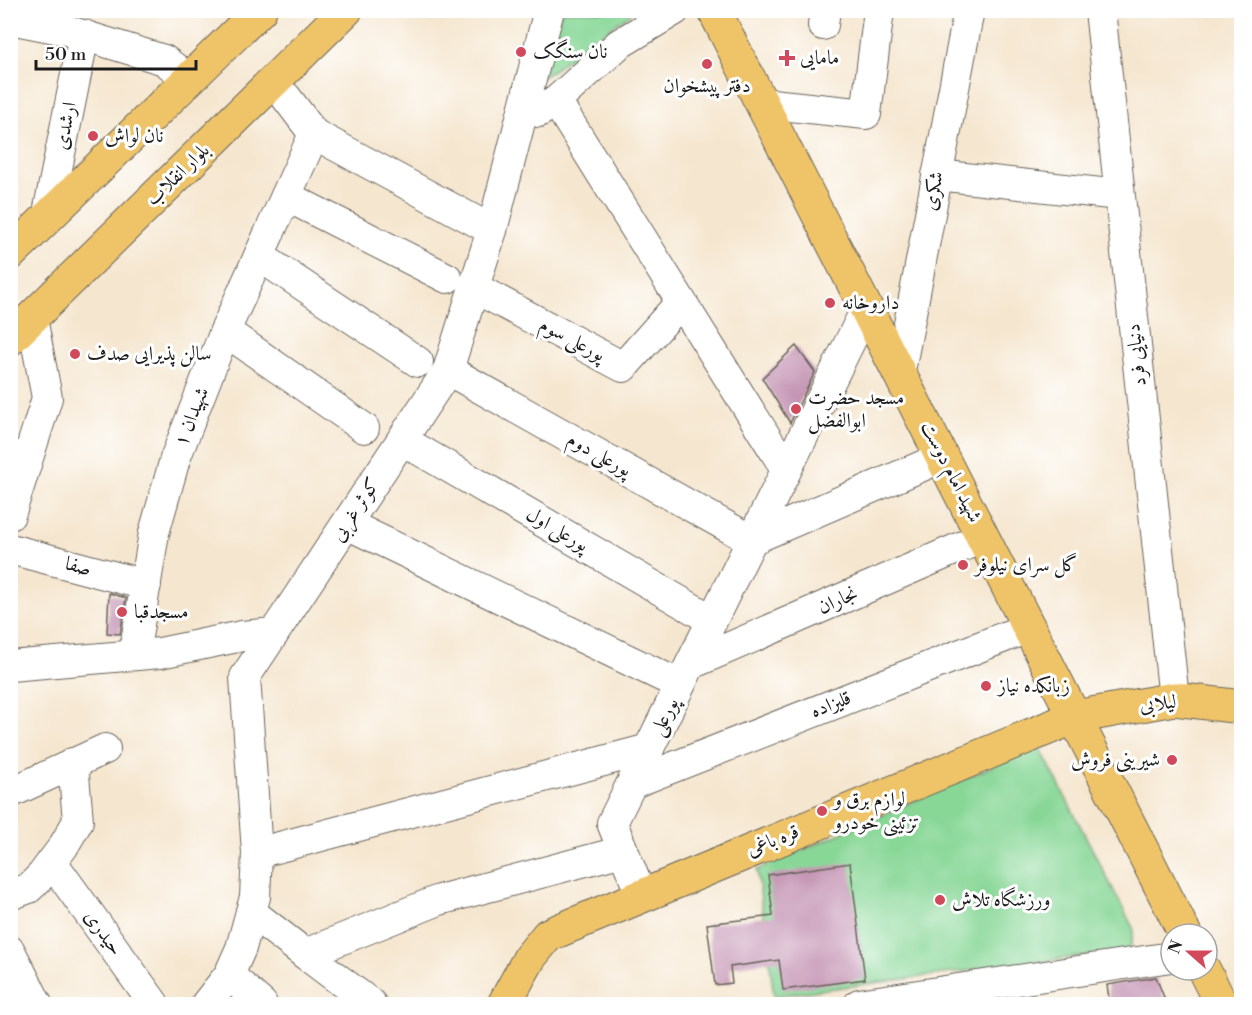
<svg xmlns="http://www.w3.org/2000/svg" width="1252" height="1015" font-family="'Libre Bodoni',Amiri,serif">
<rect width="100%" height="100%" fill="#fff"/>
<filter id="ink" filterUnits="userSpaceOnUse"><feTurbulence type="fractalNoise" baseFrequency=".0167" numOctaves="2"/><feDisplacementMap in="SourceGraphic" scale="12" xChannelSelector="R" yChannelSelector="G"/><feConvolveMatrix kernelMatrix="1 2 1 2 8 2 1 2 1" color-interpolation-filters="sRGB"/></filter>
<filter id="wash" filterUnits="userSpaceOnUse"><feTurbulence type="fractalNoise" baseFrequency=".008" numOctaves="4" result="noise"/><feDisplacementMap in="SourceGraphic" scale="24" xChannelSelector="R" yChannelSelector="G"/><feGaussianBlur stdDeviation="1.35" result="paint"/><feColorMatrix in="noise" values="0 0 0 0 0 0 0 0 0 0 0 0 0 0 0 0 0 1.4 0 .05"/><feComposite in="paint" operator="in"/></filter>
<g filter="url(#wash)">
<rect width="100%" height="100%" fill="#f5e6cf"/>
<g fill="#88d797" stroke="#527a5a" stroke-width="1.5">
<polygon points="562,11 634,11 542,78"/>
<polygon points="1039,746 1134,930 1130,950 774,996 757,870"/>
</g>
<g id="blocks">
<g fill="#c494b4">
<polygon points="796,346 815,372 790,423 762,378"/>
<polygon points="109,593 126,598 120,634 107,633"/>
<polygon points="850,863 865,979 783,990 779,960 730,967 732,983 715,985 707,924 773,916 768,875"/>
<polygon points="1156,977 1167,1005 1110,1005 1107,985"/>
</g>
</g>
</g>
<g filter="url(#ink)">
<use href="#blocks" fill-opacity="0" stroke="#68635b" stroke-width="1.5"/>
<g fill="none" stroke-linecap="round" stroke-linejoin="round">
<g stroke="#68635b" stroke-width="32">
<g id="minor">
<polyline points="1100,10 1174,699"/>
<polyline points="10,19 66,30 164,60 189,79"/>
<polyline points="823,25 825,10"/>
<polyline points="556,101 786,469"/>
<polyline points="762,103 866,114 879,10"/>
<polyline points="539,112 556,101 619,44 675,10"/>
<polyline points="314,134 492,230"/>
<polyline points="937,175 1119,195"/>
<polyline points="286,196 447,278"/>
<polyline points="47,218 84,35"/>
<polyline points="259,256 418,362"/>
<polyline points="475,288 623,367 681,302"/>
<polyline points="225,331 364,428"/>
<polyline points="448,370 751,540 943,457"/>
<polyline points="900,371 969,10"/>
<polyline points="402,440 712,620"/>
<polyline points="10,515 47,398 32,318"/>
<polyline points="347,524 680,685"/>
<polyline points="10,549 146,585"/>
<polyline points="134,655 154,533 175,459 225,331 314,134 286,97"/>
<polyline points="691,664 984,537"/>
<polyline points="10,666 160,653 242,636 274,633"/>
<polyline points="633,783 1030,627"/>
<polyline points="10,793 105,749"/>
<polyline points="257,853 649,749"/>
<polyline points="52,862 154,1004"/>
<polyline points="10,895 29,888 42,875 63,847 78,821 73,763"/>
<polyline points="641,895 612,823 867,307"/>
<polyline points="251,912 305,954 439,900 623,851"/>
<polyline points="10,951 37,1004"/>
<polyline points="305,954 371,1004"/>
<polyline points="229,975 262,1004"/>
<polyline points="206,1004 229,975 241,948 255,897 257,853 245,677 448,370 492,230 549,10"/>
<polyline points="859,1004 1171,957"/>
</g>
</g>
<g stroke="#68635b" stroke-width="35">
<g id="major">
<polyline points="714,10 1185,934"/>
<polyline points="10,254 260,10"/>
<polyline points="10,339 346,10"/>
<polyline points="1204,970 1221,1004"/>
<polyline points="504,1004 530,957 548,935 1075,717 1174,699 1242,707"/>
</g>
</g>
<use href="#minor" stroke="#fff" stroke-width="30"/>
<use href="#major" stroke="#efc469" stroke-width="33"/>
</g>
</g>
<g fill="#d1495b" stroke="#fff" stroke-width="2">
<circle cx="521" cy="52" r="6"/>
<path d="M784 49h6v6h6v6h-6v6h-6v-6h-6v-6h6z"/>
<circle cx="707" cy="64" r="6"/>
<circle cx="93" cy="136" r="6"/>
<circle cx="830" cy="303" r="6"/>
<circle cx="75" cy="354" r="6"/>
<circle cx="796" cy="409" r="6"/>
<circle cx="963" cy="565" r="6"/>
<circle cx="122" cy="612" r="6"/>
<circle cx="986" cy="686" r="6"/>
<circle cx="1172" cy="760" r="6"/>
<circle cx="822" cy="811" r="6"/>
<circle cx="940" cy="900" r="6"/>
</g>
<g text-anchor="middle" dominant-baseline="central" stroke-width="6" stroke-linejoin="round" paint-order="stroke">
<g font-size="20" fill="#1c1c1c" stroke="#fff" text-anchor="start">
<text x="533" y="52">نان سنگک</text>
<text x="800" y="58">مامایی</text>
<text x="707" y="86" text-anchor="middle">دفتر پیشخوان</text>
<text x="105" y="136">نان لواش</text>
<text x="842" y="303">داروخانه</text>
<text x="87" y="354">سالن پذیرایی صدف</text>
<text x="808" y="398">مسجد حضرت<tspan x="808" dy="23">ابوالفضل</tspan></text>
<text x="975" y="565">گل سرای نیلوفر</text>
<text x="134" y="612">مسجدقبا</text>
<text x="998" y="686">زبانکده نیاز</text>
<text x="1160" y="760" text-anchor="end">شیرینی فروش</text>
<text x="834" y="800">لوازم برق و<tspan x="834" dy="23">تزئینی خودرو</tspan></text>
<text x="952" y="900">ورزشگاه تلاش</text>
</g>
<g font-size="20" fill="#1c1c1c" stroke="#fff">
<text transform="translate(66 126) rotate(-79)">ارشدی</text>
<text transform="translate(178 175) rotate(-44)">بلوار انقلاب</text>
<text transform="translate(934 191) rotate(-79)">شکری</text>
<text transform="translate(572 340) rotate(28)">پورعلی سوم</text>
<text transform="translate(1137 355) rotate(-96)">دنیایی فرد</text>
<text transform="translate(192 417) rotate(-68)">شهیدان ۱</text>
<text transform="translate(599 455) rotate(29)">پورعلی دوم</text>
<text transform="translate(951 472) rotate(63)">شهید امام دوست</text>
<text transform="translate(356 510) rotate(-57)">کوثر غربی</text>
<text transform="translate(557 530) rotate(30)">پورعلی اول</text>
<text transform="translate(78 567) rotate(15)">صفا</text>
<text transform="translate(838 601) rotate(-23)">نجاران</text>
<text transform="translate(1158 704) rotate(-6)">لیلابی</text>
<text transform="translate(831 705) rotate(-21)">قلیزاده</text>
<text transform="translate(665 717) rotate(-64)">پورعلی</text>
<text transform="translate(773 841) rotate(-22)">قره باغی</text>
<text transform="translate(103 933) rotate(54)">حیدری</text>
</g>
</g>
<rect width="1252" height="1015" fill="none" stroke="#fff" stroke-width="36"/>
<g transform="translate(1189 952) rotate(291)"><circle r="28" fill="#ffffff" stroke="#a4a4a4" stroke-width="1.5"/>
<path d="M0-4.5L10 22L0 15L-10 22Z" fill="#d1495b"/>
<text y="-9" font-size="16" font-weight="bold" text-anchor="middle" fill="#1c1c1c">N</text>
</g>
<path d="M36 60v9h160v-9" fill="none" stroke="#1c1c1c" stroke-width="3"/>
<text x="45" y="60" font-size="18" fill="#1c1c1c" stroke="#ffffff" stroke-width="4.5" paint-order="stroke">50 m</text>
</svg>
